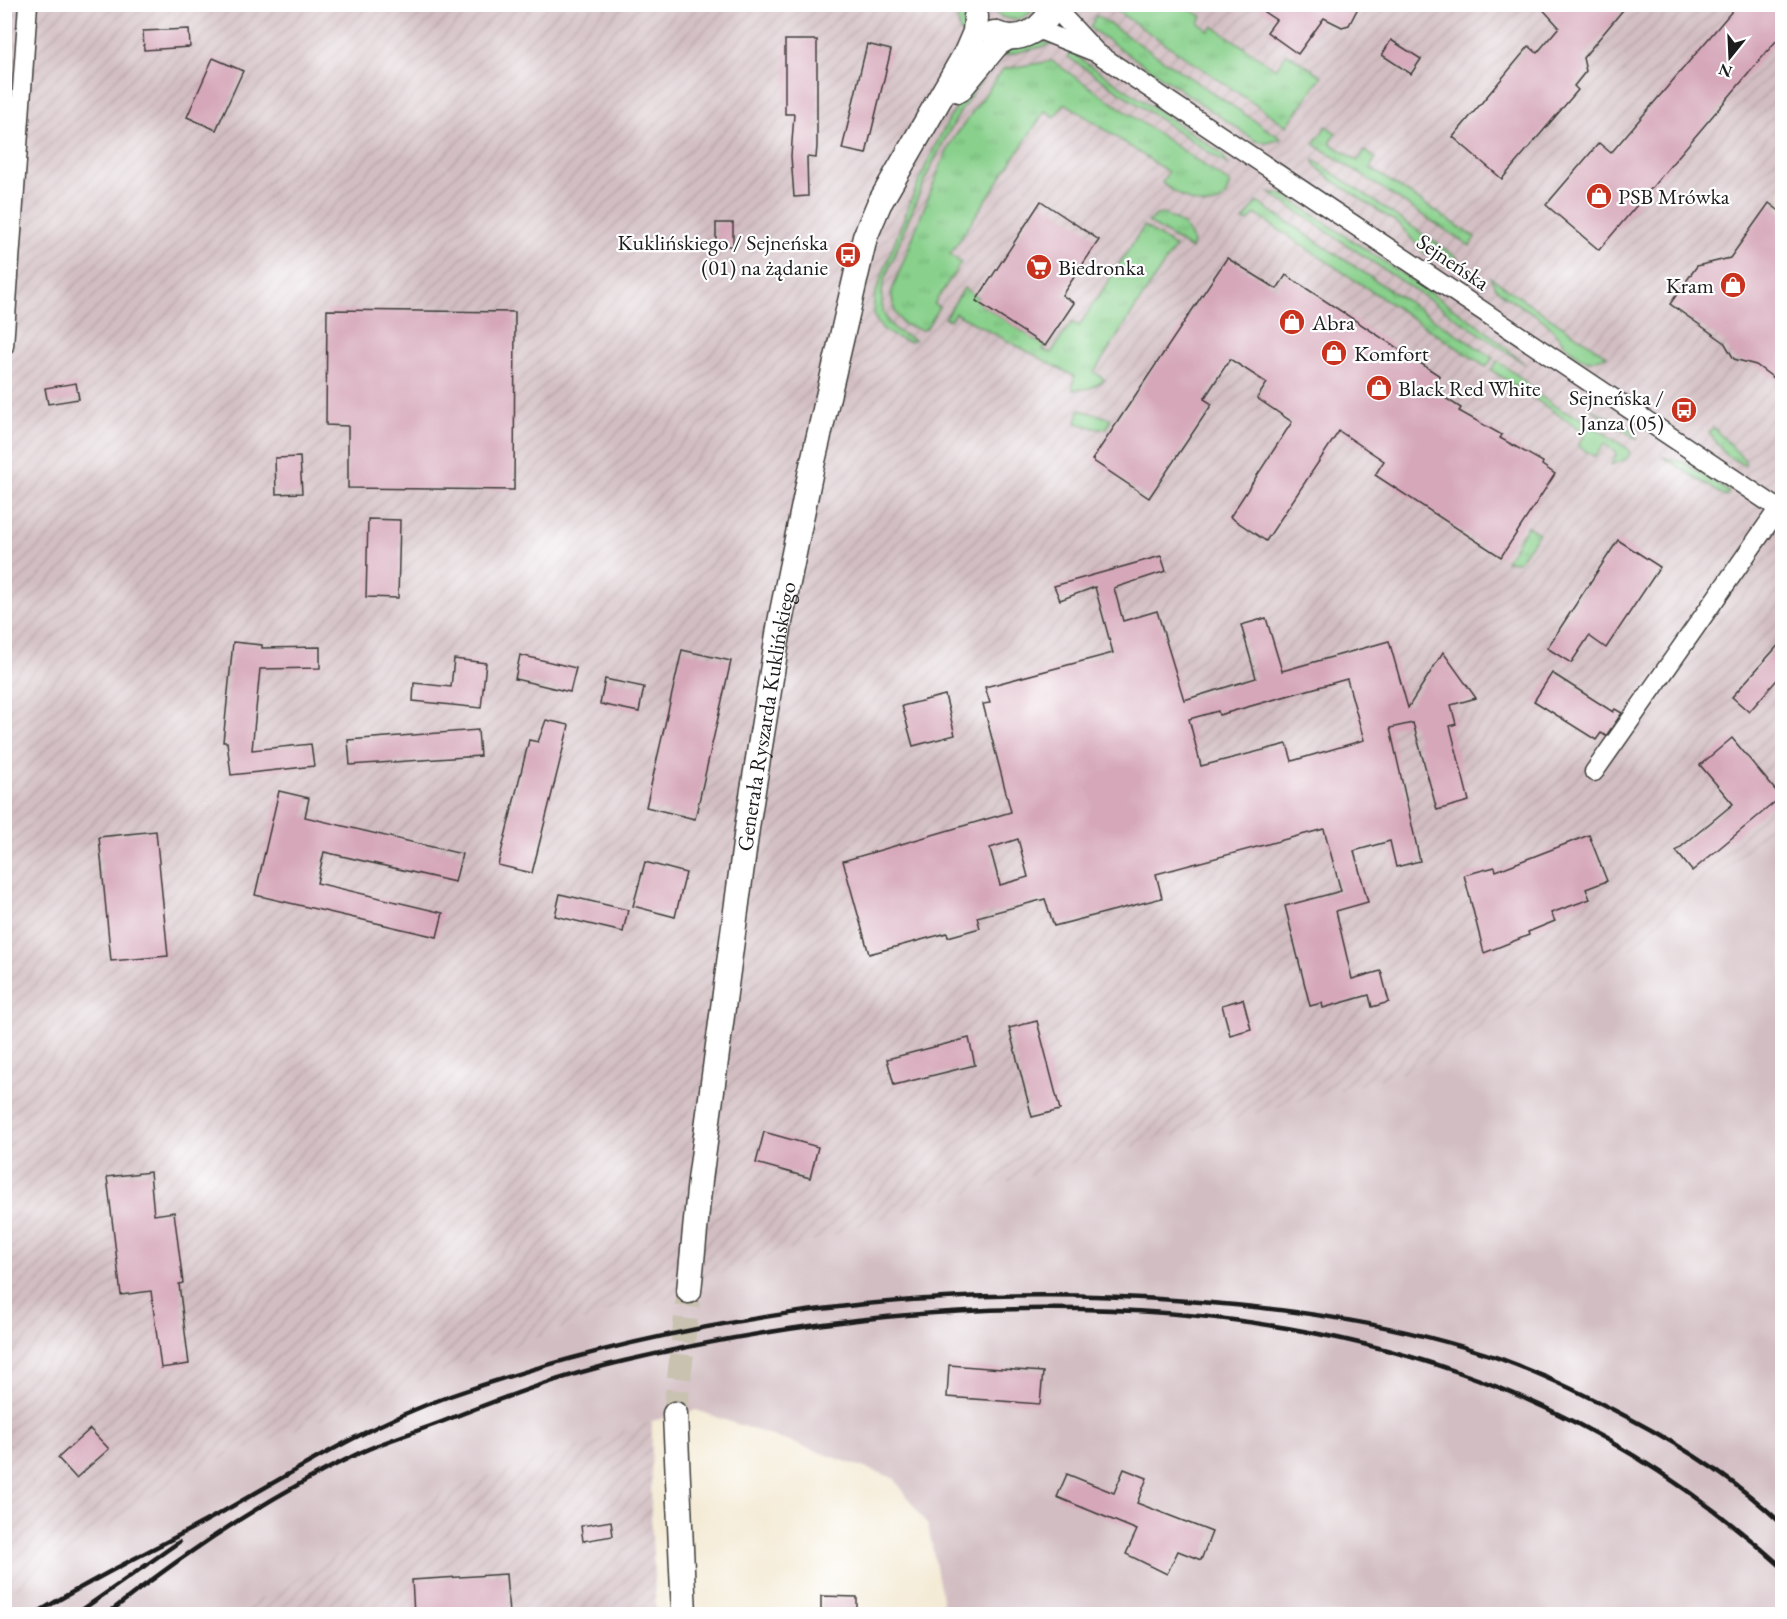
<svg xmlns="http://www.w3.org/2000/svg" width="1787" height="1619" font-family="'EB Garamond',serif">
<defs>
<pattern id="industrial-furrows" width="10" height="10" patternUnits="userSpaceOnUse" patternTransform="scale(1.5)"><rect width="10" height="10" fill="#d2bec2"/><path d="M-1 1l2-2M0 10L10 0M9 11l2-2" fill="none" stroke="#b4a3a6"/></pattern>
<pattern id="grass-tufts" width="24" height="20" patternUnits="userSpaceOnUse" patternTransform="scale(1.5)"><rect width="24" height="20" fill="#88d08b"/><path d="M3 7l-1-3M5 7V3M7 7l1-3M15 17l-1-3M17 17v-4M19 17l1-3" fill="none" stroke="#75b277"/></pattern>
</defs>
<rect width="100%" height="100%" fill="#fff"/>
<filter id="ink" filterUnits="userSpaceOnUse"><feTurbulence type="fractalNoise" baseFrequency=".0167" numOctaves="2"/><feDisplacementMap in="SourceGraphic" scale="12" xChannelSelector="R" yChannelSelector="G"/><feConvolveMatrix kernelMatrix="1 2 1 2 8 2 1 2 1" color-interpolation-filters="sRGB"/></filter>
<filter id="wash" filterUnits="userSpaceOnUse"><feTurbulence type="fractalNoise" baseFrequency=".008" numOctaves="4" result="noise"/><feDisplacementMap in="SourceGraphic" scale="24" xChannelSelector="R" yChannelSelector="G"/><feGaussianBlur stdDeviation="1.35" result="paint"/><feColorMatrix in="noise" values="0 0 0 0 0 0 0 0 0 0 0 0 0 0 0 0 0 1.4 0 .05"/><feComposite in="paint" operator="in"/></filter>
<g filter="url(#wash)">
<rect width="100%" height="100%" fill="#f4ebd6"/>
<g fill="url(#industrial-furrows)">
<polygon points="5,5 1782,5 1782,823 1635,948 1413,1071 916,1207 706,1279 704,1292 610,1312 431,1377 192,1471 5,1597"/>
<polygon points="652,1421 651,1515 656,1614 234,1614 445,1490"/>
</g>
<polygon fill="#d2bec2" points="1782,823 1782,1614 945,1614 928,1526 894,1478 696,1410 652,1421 445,1490 234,1614 5,1614 5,1597 192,1471 431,1377 610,1312 703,1292 706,1279 916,1207 1413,1071 1635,948"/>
<g fill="url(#grass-tufts)" stroke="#527654" stroke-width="1.5">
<polygon points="954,5 964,5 968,21 964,36 960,32"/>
<path d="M990,5H1036C1026,24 1001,24 990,5Z"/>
<polygon points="1108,5 1185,5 1202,17 1199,23 1209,31 1213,26 1276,69 1287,53 1322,76 1287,126"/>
<polygon points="1096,15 1282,139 1267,143 1256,141 1090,28"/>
<polygon points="1041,41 1054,44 998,57 1015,44"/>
<polygon points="1070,52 1221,153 1229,166 1068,57"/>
<path d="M1052,61L1230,183C1221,224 1182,198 1162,183L1168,172L1065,103L1055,117L1045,111L950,254L961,263L934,304L939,307L926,329L921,330L903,324L895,312L891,293L942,162L954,138L1003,69Z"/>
<path d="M987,72C938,138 916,201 886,276C879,296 879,316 897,331C902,335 910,336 914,340L910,342C881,334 866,320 877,289C897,236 943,102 987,72Z"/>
<polygon points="1326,126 1336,133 1330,143 1358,161 1365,151 1376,158 1370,168 1475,237 1470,246 1314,144"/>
<polygon points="1314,160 1458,258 1445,262 1423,252 1399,224 1329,178 1315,165"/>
<polygon points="1268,192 1282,194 1296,203 1480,326 1525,364"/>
<polygon points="1257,202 1493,358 1486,367 1255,214 1249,221 1243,221"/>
<polygon points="1164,214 1184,225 1193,242 1191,249 1148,222 1156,215"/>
<polygon points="1144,226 1175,247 1094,372 1105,380 1091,388 1073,390 1074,376 955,313 950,320 945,318 964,288 978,298 976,301 1045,346 1043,350 1051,353 1072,322 1079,326"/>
<path d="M1490,277L1607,356L1590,361C1568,355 1560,335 1544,321C1527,306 1499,300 1490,277Z"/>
<polygon points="1497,361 1520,377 1539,395 1563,411 1578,416 1627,448 1630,453 1627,459 1611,465 1617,453 1604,444 1595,457 1578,446 1586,433 1491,370"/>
<polygon points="1591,409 1630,427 1638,440"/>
<polygon points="1079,410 1110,418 1110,422 1107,428 1098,429 1076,423"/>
<polygon points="1713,427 1745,460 1745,466 1727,456 1709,433"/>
<polygon points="1663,457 1683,462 1729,492 1726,497"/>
<polygon points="1527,526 1539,533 1518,562 1506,561"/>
</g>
<g id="blocks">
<g fill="#d6a7b9" fill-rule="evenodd">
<polygon points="1252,4 1360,4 1349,25 1342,27 1324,18 1298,54 1267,32 1276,20"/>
<polygon points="1538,4 1628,4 1583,58 1586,71 1574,86 1578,90 1502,179 1453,137 1529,46 1537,53 1559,27"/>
<polygon points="1738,4 1782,4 1782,34 1599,250 1546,205 1599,143 1611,153"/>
<polygon points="189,29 190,47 144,50 143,31"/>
<polygon points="785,40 817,40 817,146 816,158 807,157 808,196 794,197 791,156 794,114 785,114"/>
<polygon points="1391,40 1421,59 1411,74 1382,55"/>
<polygon points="867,44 891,50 866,154 842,149"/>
<polygon points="213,58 243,71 216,130 187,117"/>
<polygon points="1041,201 1099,240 1062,295 1074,303 1045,346 976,301"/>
<polygon points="1769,203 1782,213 1782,384 1756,365 1734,359 1724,342 1670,304 1697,266 1730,258"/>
<rect x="716" y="223" width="17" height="23"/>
<polygon points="1227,258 1277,289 1286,275 1440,376 1431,389 1461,408 1459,411 1502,435 1500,438 1543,462 1542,465 1555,474 1501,557 1375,475 1384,461 1339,431 1266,541 1230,517 1292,422 1257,398 1267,383 1230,359 1204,399 1212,404 1149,498 1092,460"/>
<polygon points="327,310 515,312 514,490 348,488 348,426 326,425"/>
<polygon points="76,383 79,399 48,404 45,388"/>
<polygon points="300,457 302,493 276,494 275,458"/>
<polygon points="368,519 400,520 398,598 366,597"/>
<polygon points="1618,540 1660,567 1606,648 1589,636 1571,663 1547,648"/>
<path d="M1161,556L1166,571L1114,588L1123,621L1157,611L1184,700L1256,678L1241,625L1266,618L1282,671L1389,641L1408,708L1443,652L1476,698L1451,705L1456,724L1450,726L1469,801L1437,810L1413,723L1390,728L1420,861L1396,867L1390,841L1354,851L1368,902L1336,911L1352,979L1381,971L1389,1002L1372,1007L1369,995L1323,1008L1322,1003L1310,1006L1285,906L1341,891L1324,829L1156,874L1162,898L1054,926L1045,899L977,917L980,928L948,937L947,933L869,954L843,861L1011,812L983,704L990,703L985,687L1113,653L1095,587L1060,600L1054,586ZM1347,679L1364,740L1292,761L1287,744L1201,766L1189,719L1218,711L1219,715ZM1018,839L1028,877L1000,885L990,848Z"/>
<polygon points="1782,641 1782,674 1749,712 1732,697"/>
<polygon points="233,642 262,645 262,648 320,647 320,668 260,669 252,750 311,744 314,766 231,775 227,742 223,742"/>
<polygon points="682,650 731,661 695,819 646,807"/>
<polygon points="520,655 576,668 570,692 515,679"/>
<polygon points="454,659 486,663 481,708 413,701 414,683 451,687"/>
<polygon points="1552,673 1613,712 1615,709 1622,713 1606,736 1601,733 1596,740 1534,701"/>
<polygon points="605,679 644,687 639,712 600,704"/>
<polygon points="945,695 955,735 913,746 902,706"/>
<polygon points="546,720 569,725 532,873 498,865 529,740 538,742"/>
<polygon points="478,730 480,756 350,765 348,740"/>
<polygon points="1732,738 1781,797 1692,871 1676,851 1733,804 1700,765"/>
<polygon points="279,791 309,798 305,817 462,854 455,882 324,852 317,883 443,913 437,937 255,895"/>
<polygon points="156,831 168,956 111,961 99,837"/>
<polygon points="1589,835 1607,881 1586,889 1590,899 1551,913 1555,921 1528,932 1529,935 1484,953 1464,875 1495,867 1496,871"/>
<polygon points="645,862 686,873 675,917 633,906"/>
<polygon points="560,894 628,910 623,932 555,916"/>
<polygon points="1243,999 1251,1029 1230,1035 1222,1005"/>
<polygon points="1037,1021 1060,1110 1032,1117 1009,1028"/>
<polygon points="969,1038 975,1065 894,1085 887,1059"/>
<polygon points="764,1132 818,1147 810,1178 756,1163"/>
<polygon points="150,1172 154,1215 174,1212 183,1283 179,1284 189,1364 161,1368 151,1291 121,1295 107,1177"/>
<polygon points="949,1365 1043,1372 1040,1404 947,1397"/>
<polygon points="90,1429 109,1449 76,1478 58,1458"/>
<polygon points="1124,1469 1147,1478 1137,1503 1212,1532 1201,1560 1178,1551 1167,1574 1126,1554 1137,1530 1057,1497 1067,1474 1114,1493"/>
<polygon points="611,1521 613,1536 583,1541 581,1526"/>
<polygon points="506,1574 509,1614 414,1614 412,1580"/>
<polygon points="821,1596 857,1597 857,1614 821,1614"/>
</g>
</g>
</g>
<g filter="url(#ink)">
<use href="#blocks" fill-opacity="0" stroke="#3c3b38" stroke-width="1.5"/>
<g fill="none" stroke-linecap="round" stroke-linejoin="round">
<polyline stroke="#c9c2b1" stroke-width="24" stroke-dasharray="24 12" stroke-linecap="butt" points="675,1414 689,1291"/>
<g stroke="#3c3b38" stroke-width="21">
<g id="minor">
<polyline points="1053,6 1096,52"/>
<polyline points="1037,29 1097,53 1782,511"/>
<polyline points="4,346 28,4"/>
<polyline points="1594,772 1779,508"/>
</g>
</g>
<g stroke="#3c3b38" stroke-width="27">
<g id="major">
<path d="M994,33C1020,45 1045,29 1054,4"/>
<polyline points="959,90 997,44 1009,37"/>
<path id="s1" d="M689,1291L700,1180L748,821L780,622L811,470L865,237L879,204L966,53L975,32L976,17"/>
<polyline points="675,1414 684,1614"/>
</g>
</g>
<use href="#minor" stroke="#fff" stroke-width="18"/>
<use href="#major" stroke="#fff" stroke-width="24"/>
<g stroke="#1c1c1c" stroke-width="4.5">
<path d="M35,1614C97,1576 161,1546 224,1511C298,1469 370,1424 450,1396C687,1313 938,1281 1188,1301C1295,1309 1400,1324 1501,1359C1545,1375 1588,1396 1629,1418C1684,1447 1737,1481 1782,1524"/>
<polyline points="76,1614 179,1542"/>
<path d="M107,1614C183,1554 263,1500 351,1457C380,1442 413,1433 444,1421C502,1398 563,1375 624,1361C890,1298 1197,1281 1458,1372C1578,1414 1688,1482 1782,1567"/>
</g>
</g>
</g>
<defs>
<g id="shop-disc" transform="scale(1.35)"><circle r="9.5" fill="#c8321e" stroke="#fff"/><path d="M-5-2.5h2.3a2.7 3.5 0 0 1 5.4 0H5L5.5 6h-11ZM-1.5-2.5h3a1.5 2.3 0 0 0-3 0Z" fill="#fff"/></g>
<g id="bus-disc" transform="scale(1.35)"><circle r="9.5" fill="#c8321e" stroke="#fff"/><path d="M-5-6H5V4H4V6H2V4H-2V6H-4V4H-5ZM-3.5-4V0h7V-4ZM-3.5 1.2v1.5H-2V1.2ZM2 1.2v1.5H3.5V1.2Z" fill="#fff"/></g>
<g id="supermarket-disc" transform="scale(1.35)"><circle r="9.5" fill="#c8321e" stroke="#fff"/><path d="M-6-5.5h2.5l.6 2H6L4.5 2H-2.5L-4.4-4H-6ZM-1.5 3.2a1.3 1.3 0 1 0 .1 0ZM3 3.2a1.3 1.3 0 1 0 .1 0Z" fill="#fff"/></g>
</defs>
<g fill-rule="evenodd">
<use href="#shop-disc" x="1599" y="196"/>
<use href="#bus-disc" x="848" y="255"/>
<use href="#supermarket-disc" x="1039" y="267"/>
<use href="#shop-disc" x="1733" y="285"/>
<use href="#shop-disc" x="1292" y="322"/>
<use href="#shop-disc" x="1334" y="353"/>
<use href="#shop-disc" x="1379" y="388"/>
<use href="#bus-disc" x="1684" y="410"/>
</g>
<g text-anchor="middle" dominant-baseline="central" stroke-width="4.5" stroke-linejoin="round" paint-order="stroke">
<g font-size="22" fill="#1c1c1c" stroke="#fff" text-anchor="start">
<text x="1618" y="196">PSB Mrówka</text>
<text x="828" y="242" text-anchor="end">Kuklińskiego / Sejneńska<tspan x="828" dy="25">(01) na żądanie</tspan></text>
<text x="1058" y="267">Biedronka</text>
<text x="1714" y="285" text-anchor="end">Kram</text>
<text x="1312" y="322">Abra</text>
<text x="1354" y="353">Komfort</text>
<text x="1398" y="388">Black Red White</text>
<text x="1664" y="397" text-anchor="end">Sejneńska /<tspan x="1664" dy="25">Janza (05)</tspan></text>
</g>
<g font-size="22" fill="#1c1c1c" stroke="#fff">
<text transform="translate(1453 262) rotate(34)">Sejneńska</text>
<text stroke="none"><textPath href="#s1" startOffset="580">Generała Ryszarda Kuklińskiego</textPath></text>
</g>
</g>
<rect width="1787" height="1619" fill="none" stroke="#fff" stroke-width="24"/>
<g transform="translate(1730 57) rotate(198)" stroke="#ffffff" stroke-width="4.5" paint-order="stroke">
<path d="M0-4.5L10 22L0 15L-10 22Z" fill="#1c1c1c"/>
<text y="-9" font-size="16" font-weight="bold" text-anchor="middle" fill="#1c1c1c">N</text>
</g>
</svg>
